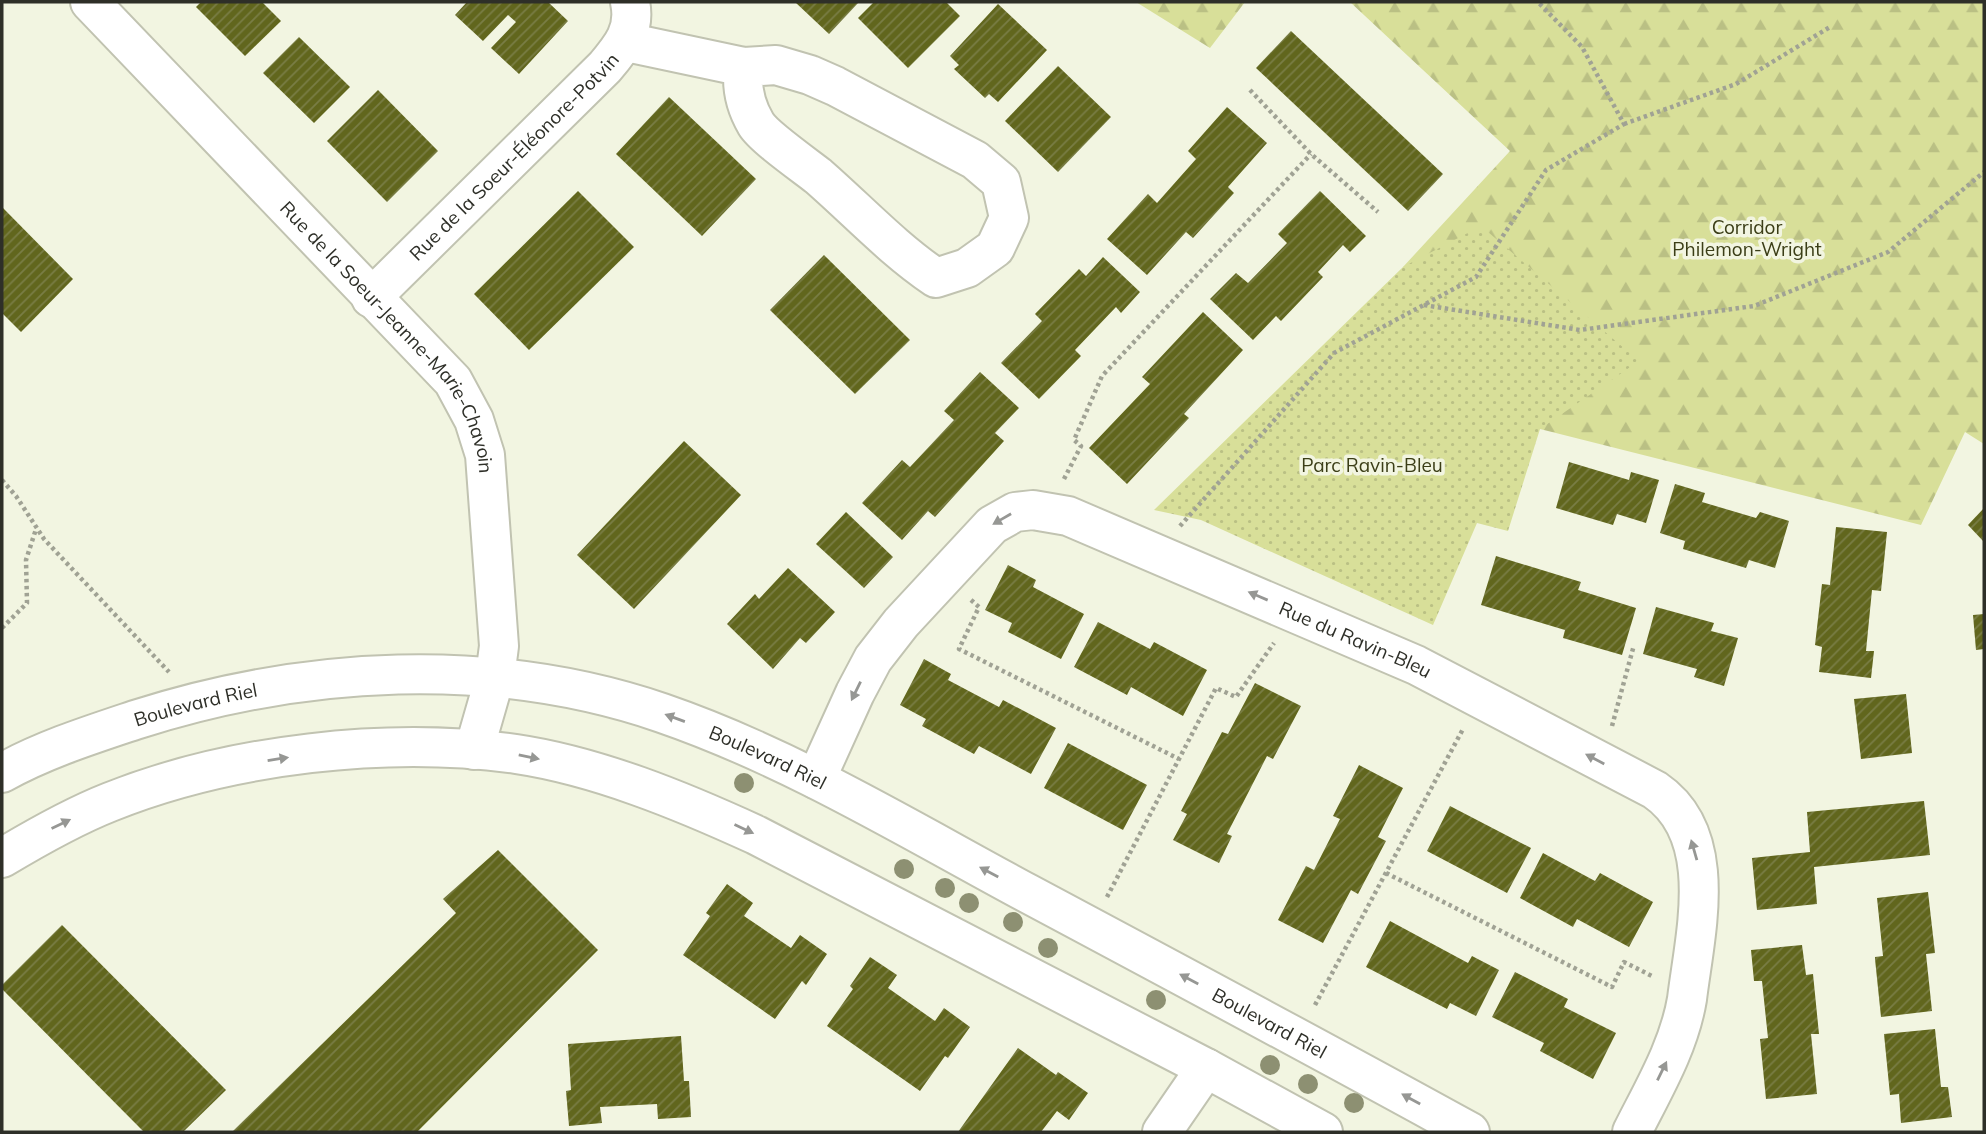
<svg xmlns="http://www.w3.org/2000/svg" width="1986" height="1134" font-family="Mulish,sans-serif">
<defs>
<pattern id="forest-firs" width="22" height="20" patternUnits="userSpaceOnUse" patternTransform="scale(1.75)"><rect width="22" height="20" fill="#d8df99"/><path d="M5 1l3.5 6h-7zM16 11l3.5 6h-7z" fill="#bac084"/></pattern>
<pattern id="park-dots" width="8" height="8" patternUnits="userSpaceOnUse" patternTransform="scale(1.75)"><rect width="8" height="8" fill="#d8df99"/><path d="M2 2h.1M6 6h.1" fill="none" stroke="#bac084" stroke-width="1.8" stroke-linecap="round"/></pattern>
<pattern id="building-hatch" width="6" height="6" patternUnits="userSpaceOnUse" patternTransform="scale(1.75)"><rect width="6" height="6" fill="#61661d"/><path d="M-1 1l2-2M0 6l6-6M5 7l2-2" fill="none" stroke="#797d45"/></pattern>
</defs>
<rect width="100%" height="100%" fill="#f2f5e1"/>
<g fill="url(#forest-firs)">
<polygon points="1136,2 1245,2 1210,48"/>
<polygon points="1350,2 1984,2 1984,444 1965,432 1921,525 1540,429 1403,267 1510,151"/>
</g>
<polygon fill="url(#park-dots)" points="1481,226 1639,361 1540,429 1508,531 1477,523 1433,625 1201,520 1154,510 1403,267"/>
<g fill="url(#building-hatch)">
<polygon points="201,2 262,2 281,21 245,56 196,7"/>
<polygon points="467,2 548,2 568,21 519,74 491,48 516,22 508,15 483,41 455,15"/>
<polygon points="795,2 859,2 829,34"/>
<polygon points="874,2 946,2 960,16 908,68 858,18"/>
<polygon points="998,4 1047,50 998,102 989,94 985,98 954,69 959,65 950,56"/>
<polygon points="1291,31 1443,174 1408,211 1256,68"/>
<polygon points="299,37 350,87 314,123 263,73"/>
<polygon points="1058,66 1111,117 1058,172 1005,121"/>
<polygon points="378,90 438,151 387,202 327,141"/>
<polygon points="669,97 756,179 702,236 616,154"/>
<polygon points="1227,107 1267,143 1228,187 1234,193 1193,238 1186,232 1147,275 1107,239 1148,194 1157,203 1196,159 1188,151"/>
<polygon points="578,191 634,247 529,350 474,294"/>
<polygon points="1320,191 1366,236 1350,252 1343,245 1318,272 1323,277 1281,321 1276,316 1253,340 1210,299 1236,273 1248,283 1287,243 1278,234"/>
<polygon points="2,207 73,279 21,332 2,313"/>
<polygon points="824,255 910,340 855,394 770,310"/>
<polygon points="1103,257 1140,292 1121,313 1116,307 1075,350 1081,356 1039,399 1001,363 1042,321 1035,314 1079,269 1086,276"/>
<polygon points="1203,312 1243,350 1184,414 1189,418 1127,484 1089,448 1150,384 1142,377"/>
<polygon points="980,372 1019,408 995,433 1004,441 935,517 928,511 902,540 862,503 902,460 910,467 954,420 944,411"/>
<polygon points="684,441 741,495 634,609 577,555"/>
<polygon points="1569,462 1629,480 1631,472 1659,480 1646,523 1617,514 1613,525 1556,508"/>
<polygon points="1675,484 1705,493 1702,502 1756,518 1760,512 1789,521 1775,568 1749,560 1746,568 1683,549 1685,541 1660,533"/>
<polygon points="1984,508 1984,542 1968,525"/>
<polygon points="846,512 893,557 864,588 816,544"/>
<polygon points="1836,527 1887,532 1881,591 1872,590 1866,651 1874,651 1871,678 1819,672 1822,647 1815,645 1822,584 1830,585"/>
<polygon points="1496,556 1581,582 1578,590 1636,608 1622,655 1563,638 1565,630 1481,605"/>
<polygon points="1008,565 1036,580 1033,587 1084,614 1061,659 1008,632 1012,623 985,610"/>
<polygon points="788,568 835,612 806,643 800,638 773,669 727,624 755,594 759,599"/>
<polygon points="1656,607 1714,623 1711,631 1738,638 1724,686 1694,677 1697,669 1643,654"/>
<polygon points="1984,614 1984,649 1976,650 1973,615"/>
<polygon points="1098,622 1150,649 1154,642 1207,670 1183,716 1131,687 1127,695 1074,667"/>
<polygon points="924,659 951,674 948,680 999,707 1003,700 1056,728 1031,774 979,746 974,754 922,726 926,719 900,705"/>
<polygon points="1255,683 1301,706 1273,759 1267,756 1227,834 1232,836 1219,863 1173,840 1187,814 1181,811 1222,732 1228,734"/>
<polygon points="1906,694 1912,753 1861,759 1854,699"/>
<polygon points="1068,743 1147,785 1123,830 1044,788"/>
<polygon points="1359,765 1403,788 1378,837 1386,841 1358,894 1351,890 1323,943 1278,920 1306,866 1314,870 1340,819 1333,816"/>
<polygon points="1924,801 1930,855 1814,867 1817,904 1757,910 1752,858 1810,852 1807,812"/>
<polygon points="1450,806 1531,848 1507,893 1427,851"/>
<polygon points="498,850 598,950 417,1132 232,1132 456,913 443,899"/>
<polygon points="1543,853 1595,881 1600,873 1653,902 1629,947 1577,919 1573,927 1520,898"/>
<polygon points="727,884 753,903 744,916 791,948 800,935 827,954 806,985 802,981 775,1019 683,955 710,916 706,913"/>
<polygon points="1928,892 1935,953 1926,954 1932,1011 1881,1017 1875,959 1875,957 1883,956 1877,898"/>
<polygon points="1390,921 1468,963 1472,956 1499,970 1476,1016 1450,1003 1447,1009 1366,967"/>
<polygon points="62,925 226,1090 183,1132 144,1132 2,989 2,985"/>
<polygon points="1802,945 1806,975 1813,974 1819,1034 1811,1034 1817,1094 1766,1099 1760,1039 1768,1038 1762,981 1754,981 1751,950"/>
<polygon points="870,957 897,975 888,988 935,1021 944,1008 970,1027 948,1058 945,1056 920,1091 827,1026 853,989 850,986"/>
<polygon points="1515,972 1568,999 1564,1007 1616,1033 1593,1079 1540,1051 1544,1043 1492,1017"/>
<polygon points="1935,1029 1941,1087 1948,1087 1952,1117 1901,1123 1899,1094 1890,1095 1884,1034"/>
<polygon points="681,1036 684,1081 689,1081 691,1117 658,1119 657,1104 600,1107 602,1123 569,1126 566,1091 571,1090 568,1044"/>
<polygon points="1018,1048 1056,1075 1058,1072 1088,1093 1069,1120 1057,1111 1041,1132 958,1132"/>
</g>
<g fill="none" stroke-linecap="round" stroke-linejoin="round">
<g stroke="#c1c3b1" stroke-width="42">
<g id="minor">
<path id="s1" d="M90,2L453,381L474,420L485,455L499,646L495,677L474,750"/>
<path d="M626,42L744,67L776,65L810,75L835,86L975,160L1001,182L1009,218L995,248L967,268L936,278C893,249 857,210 818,176C804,165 764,137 756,124C746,107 741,87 744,67"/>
<path id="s2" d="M371,298L605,67C622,47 636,30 630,2"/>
<path id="s3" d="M2,773C43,750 90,735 135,720C304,666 492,655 662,713C790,757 908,829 1027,893C1175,972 1323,1051 1470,1132"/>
<path id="s4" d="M816,779L855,693L873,659L901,623L992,525L1015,512L1033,510L1068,516L1416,665L1655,790C1721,835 1695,933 1687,999C1679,1047 1653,1090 1632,1132"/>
<path d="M2,858C37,837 72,817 110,802C230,754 388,736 516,754C597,766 682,801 756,835L1206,1068L1323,1132"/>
<polyline points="1162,1132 1206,1068"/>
</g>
</g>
<g stroke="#a0a294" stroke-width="4.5" stroke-dasharray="3.5 3.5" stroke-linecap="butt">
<polyline points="1250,90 1311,154 1378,212"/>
<polyline points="1624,124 1736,84 1830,27"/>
<polyline points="1424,305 1580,330 1754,306 1888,252 1984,172"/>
<polyline points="1064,479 1081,446 1074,440 1102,376 1311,154"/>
<polyline points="2,480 16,496 44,539 169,672"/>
<polyline points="1180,526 1334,353 1476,277 1546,170 1624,124 1582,47 1538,2"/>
<polyline points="971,600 979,607 959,649 1179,759"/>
<polyline points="2,628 27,603 26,560 36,529"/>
<polyline points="1612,726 1634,645"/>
<polyline points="1386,873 1612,987 1624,962 1654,977"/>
<polyline points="1107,897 1216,688 1236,697 1274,643"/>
<polyline points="1315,1005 1463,729"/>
</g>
<use href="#minor" stroke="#fff" stroke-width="38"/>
</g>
<g fill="#8d9072">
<circle cx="744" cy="783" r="10"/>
<circle cx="904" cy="869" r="10"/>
<circle cx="945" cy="888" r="10"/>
<circle cx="969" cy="903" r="10"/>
<circle cx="1013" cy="922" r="10"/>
<circle cx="1048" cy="948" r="10"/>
<circle cx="1156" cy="1000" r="10"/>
<circle cx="1270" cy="1065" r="10"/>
<circle cx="1308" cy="1084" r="10"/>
<circle cx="1354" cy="1103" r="10"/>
</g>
<defs><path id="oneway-solid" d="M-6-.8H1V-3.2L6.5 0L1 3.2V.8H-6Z" transform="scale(1.75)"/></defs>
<g fill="#969794">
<use href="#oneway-solid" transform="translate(1002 519) rotate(150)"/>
<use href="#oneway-solid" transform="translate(1258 596) rotate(-157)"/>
<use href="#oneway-solid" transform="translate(856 691) rotate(116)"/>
<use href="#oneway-solid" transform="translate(675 718) rotate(-160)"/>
<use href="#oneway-solid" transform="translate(529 757) rotate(12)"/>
<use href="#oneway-solid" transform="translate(278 759) rotate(-9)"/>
<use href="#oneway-solid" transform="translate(1595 759) rotate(-152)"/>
<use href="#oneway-solid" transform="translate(61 824) rotate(-26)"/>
<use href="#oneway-solid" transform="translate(744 829) rotate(25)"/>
<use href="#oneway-solid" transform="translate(1694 850) rotate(-106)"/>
<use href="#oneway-solid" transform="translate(989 872) rotate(-152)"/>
<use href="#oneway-solid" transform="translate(1189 979) rotate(-152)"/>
<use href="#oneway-solid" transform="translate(1662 1071) rotate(-64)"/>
<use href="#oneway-solid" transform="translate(1411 1099) rotate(-151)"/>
</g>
<g text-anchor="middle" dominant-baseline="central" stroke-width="7" stroke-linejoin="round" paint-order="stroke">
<g font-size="19" fill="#2e2f28" stroke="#f2f5e1">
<text stroke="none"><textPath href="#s2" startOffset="201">Rue de la Soeur-Éléonore-Potvin</textPath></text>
<text stroke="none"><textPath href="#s1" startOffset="452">Rue de la Soeur-Jeanne-Marie-Chavoin</textPath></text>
<text stroke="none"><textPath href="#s4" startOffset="705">Rue du Ravin-Bleu</textPath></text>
<text stroke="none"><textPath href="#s3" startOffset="206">Boulevard Riel</textPath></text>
<text stroke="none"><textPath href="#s3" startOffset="794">Boulevard Riel</textPath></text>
<text stroke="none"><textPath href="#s3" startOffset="1362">Boulevard Riel</textPath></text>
</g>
<g font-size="19" fill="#3b3e17" stroke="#f2f5e1">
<text x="1747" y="227">Corridor<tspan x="1747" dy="22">Philemon-Wright</tspan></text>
<text x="1372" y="465">Parc Ravin-Bleu</text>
</g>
</g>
<rect width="1986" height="1134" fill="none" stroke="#2e2f28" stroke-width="7"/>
</svg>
